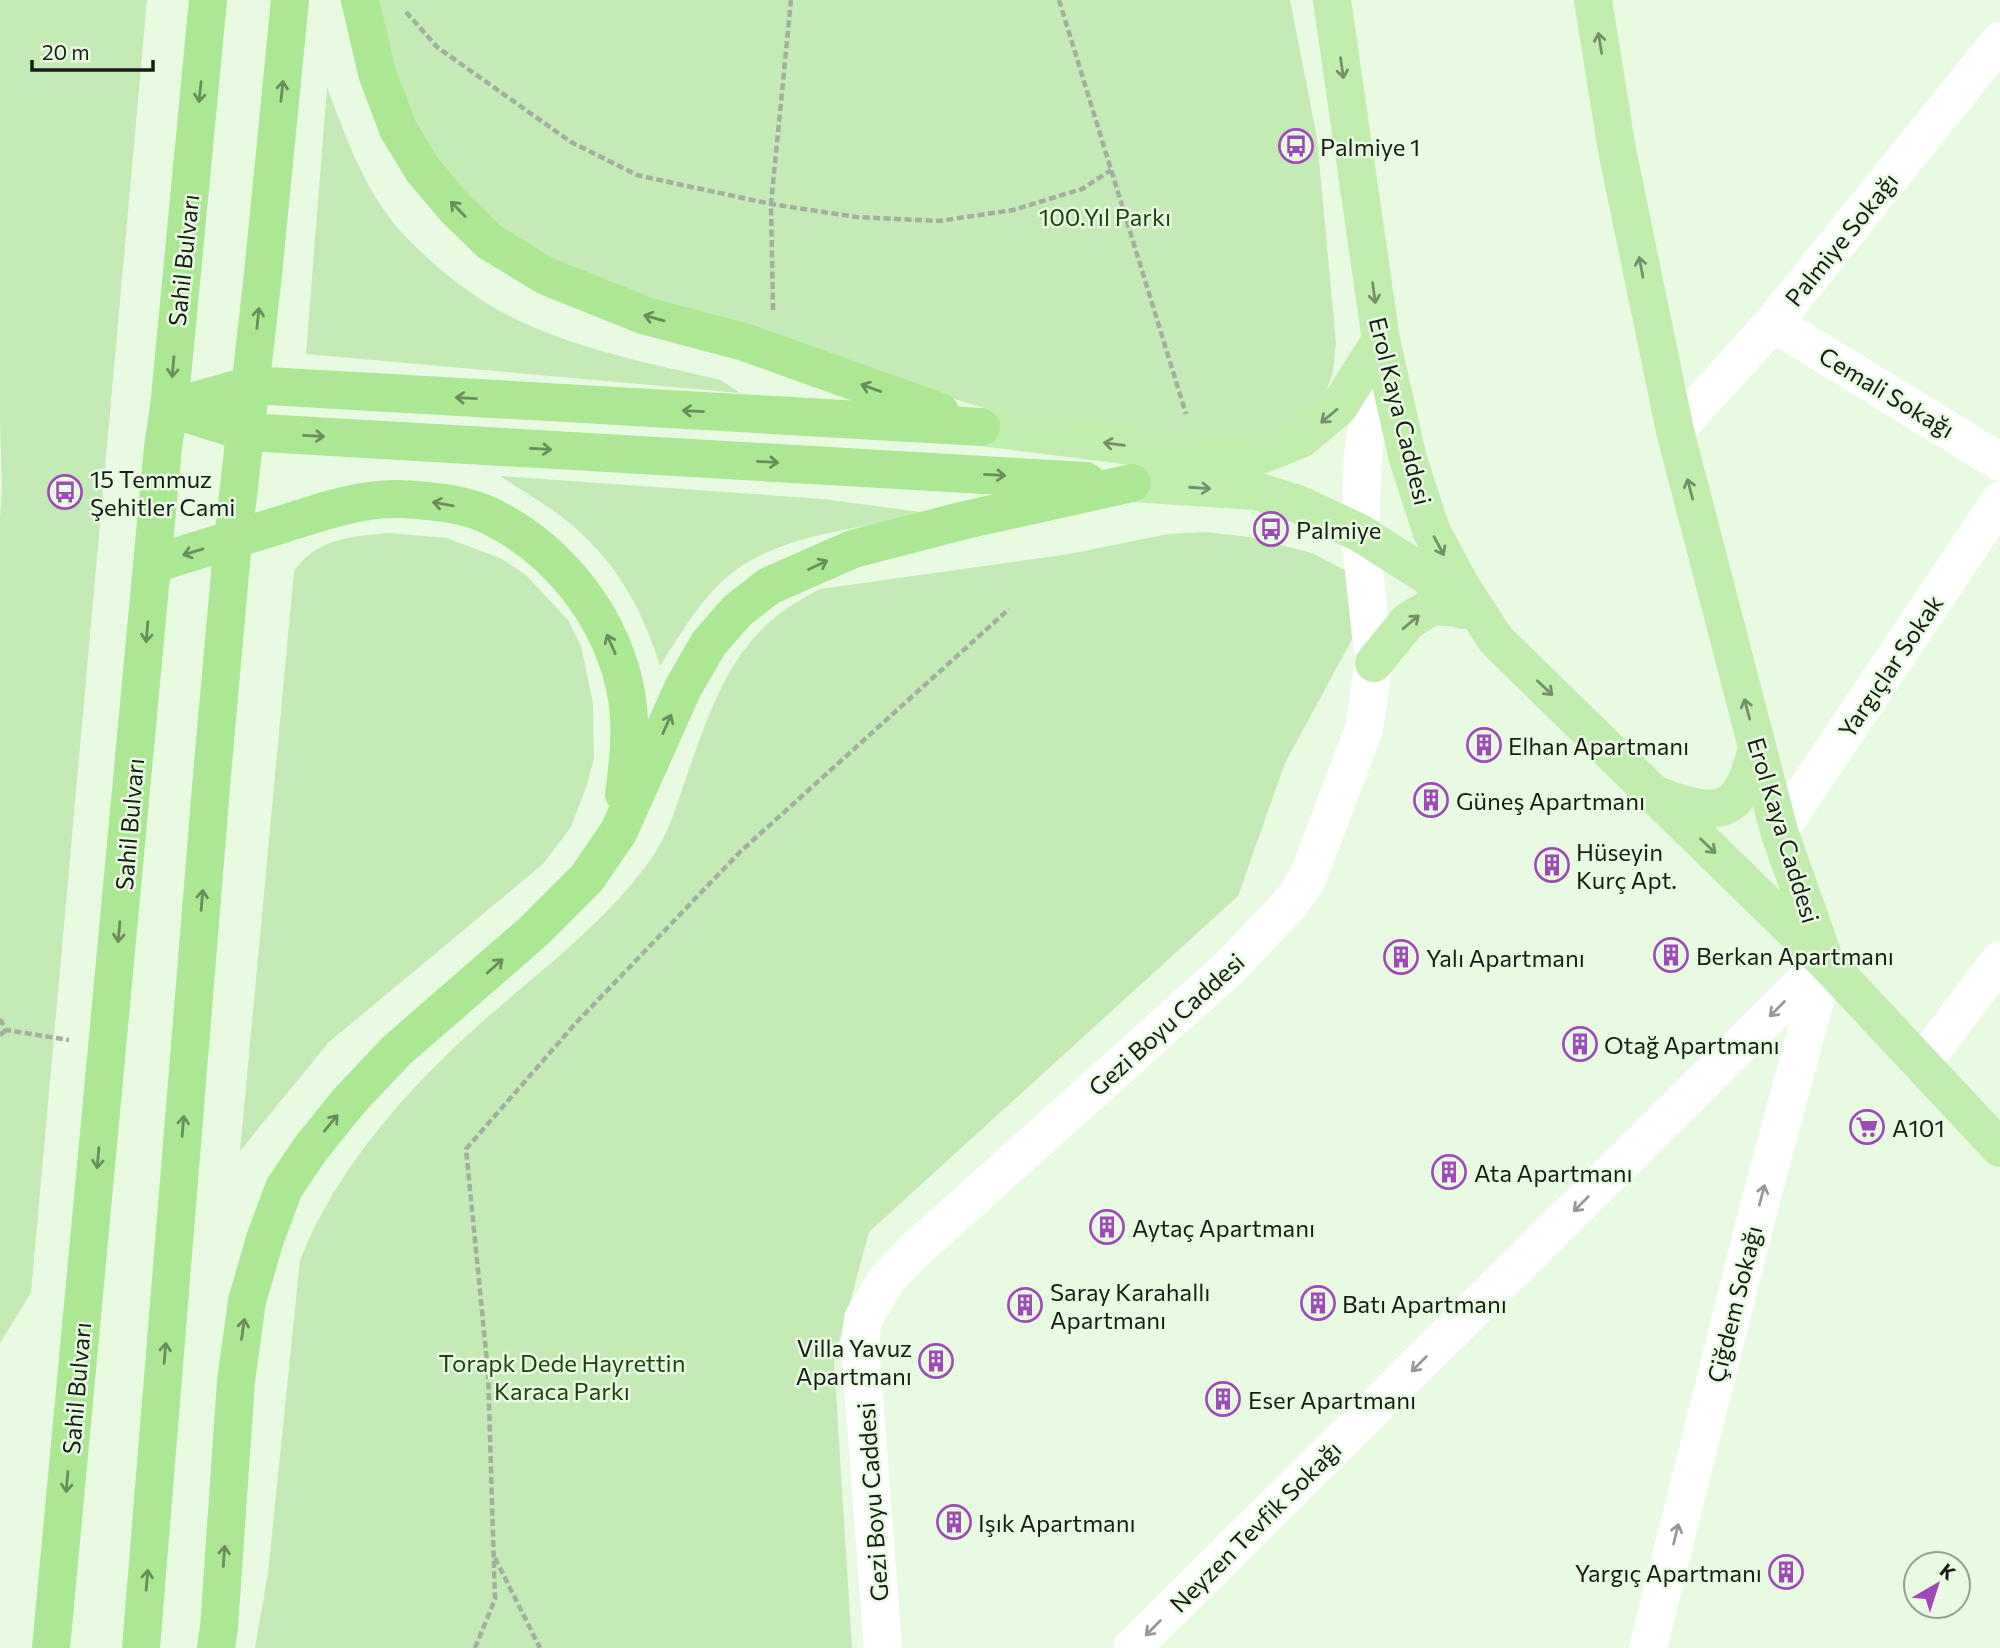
<svg xmlns="http://www.w3.org/2000/svg" width="2000" height="1648" font-family="Commissioner,sans-serif">
<rect width="100%" height="100%" fill="#e8fae2"/>
<g fill="#c4ebb5">
<polygon points="0,0 147,0 31,1293 0,1343 0,517 2,489 0,423"/>
<polygon points="375,0 1290,0 1317,138 1336,343 1333,372 1324,398 1248,460 988,409 857,370 545,268 418,162"/>
<path d="M327,87C343,130 359,175 386,213C399,232 416,247 433,263C452,279 472,295 493,307C562,347 645,362 721,380L740,393L306,354Z"/>
<path d="M500,476L823,499L936,514C872,526 777,533 727,577C699,601 680,635 660,666C645,617 622,572 584,536C560,512 528,495 500,476Z"/>
<path d="M1206,532L1249,537L1312,553L1364,580L1375,597L1285,763L1238,896L869,1232L834,1361L852,1648H255L268,1573L300,1260C337,1167 408,1088 482,1022C541,970 608,921 653,856C669,832 677,804 686,778C706,722 725,660 771,621C785,608 803,598 820,589L1069,554L1168,534Z"/>
<path d="M390,533L447,538L502,559L526,575L568,620L581,646L593,703L594,758L587,785L571,827L543,864L329,1042L240,1151L294,571C317,538 353,536 390,533Z"/>
</g>
<g fill="none" stroke-linecap="round" stroke-linejoin="round">
<g stroke="#a2b09d" stroke-width="4.5" stroke-dasharray="7 3.5" stroke-linecap="butt">
<polyline points="1059,0 1186,414"/>
<polyline points="406,12 437,47 571,142 637,175 701,189 771,204 856,217 939,221 1013,210 1082,189 1111,170"/>
<polyline points="773,310 771,204 791,0"/>
<polyline points="0,1019 6,1030 69,1040"/>
<polyline points="0,1035 6,1030"/>
<polyline points="495,1558 540,1648"/>
<polyline points="475,1648 495,1599 488,1372 466,1149 575,1024 740,852 1009,609"/>
</g>
<g stroke="#fff" stroke-width="38">
<polyline points="1773,323 2000,462"/>
<polyline points="1675,431 1773,323 2000,41"/>
<polyline points="1779,831 2000,501"/>
<polyline points="1921,1065 2000,960"/>
<polyline points="1132,1648 1825,961"/>
<polyline points="1648,1648 1760,1203 1825,963"/>
</g>
<polyline stroke="#fff" stroke-width="38" points="883,1648 860,1344 863,1319 887,1279 914,1251 1229,968 1289,905 1307,879 1364,729 1374,663 1360,533 1363,455 1381,340"/>
<g stroke="#c1eeaf" stroke-width="38">
<polyline points="1332,0 1381,340 1408,459 1431,530 1459,583 1496,640 1825,961 2000,1148"/>
<polyline points="1593,0 1617,150 1675,431 1779,831 1822,953"/>
<polyline points="981,427 1219,457 1264,454 1301,439 1338,408 1381,340"/>
<polyline points="1132,483 1256,491 1298,504 1360,533 1426,575 1463,610"/>
<polyline points="1374,663 1408,621 1433,606 1461,608"/>
<path d="M1659,796C1720,819 1741,815 1757,748"/>
</g>
<g stroke="#ace894" stroke-width="38">
<polyline points="360,0 377,73 398,129 423,170 455,208 490,242 546,276 646,316 744,342 940,412"/>
<polyline points="169,408 246,432 1086,481"/>
<polyline points="169,408 251,385 981,427"/>
<path d="M153,564C195,551 238,538 280,525C318,513 359,498 399,499C427,500 462,503 488,515C555,547 607,611 624,683C633,720 629,757 624,794"/>
<polyline points="51,1648 163,447 169,408 208,0"/>
<polyline points="141,1648 212,775 233,540 263,274 290,0"/>
<polyline points="216,1648 219,1628 236,1381 247,1301 265,1239 284,1188 311,1148 349,1101 396,1051 534,931 587,878 619,831 683,688 709,643 737,611 769,586 853,549 961,521 1132,483"/>
</g>
</g>
<defs><path id="oneway-shaft" d="M-6 0H5M1.5-3L5.5 0L1.5 3" fill="none" stroke-width="1.6" stroke-linecap="round" stroke-linejoin="round" transform="scale(1.75)"/></defs>
<g stroke="#74906a">
<use href="#oneway-shaft" transform="translate(1600 43) rotate(-99)"/>
<use href="#oneway-shaft" transform="translate(1342 68) rotate(82)"/>
<use href="#oneway-shaft" transform="translate(1641 267) rotate(-101)"/>
<use href="#oneway-shaft" transform="translate(1374 293) rotate(82)"/>
<use href="#oneway-shaft" transform="translate(1329 416) rotate(140)"/>
<use href="#oneway-shaft" transform="translate(1114 444) rotate(-173)"/>
<use href="#oneway-shaft" transform="translate(1200 488) rotate(4)"/>
<use href="#oneway-shaft" transform="translate(1690 489) rotate(-105)"/>
<use href="#oneway-shaft" transform="translate(1439 546) rotate(62)"/>
<use href="#oneway-shaft" transform="translate(1411 622) rotate(-40)"/>
<use href="#oneway-shaft" transform="translate(1545 688) rotate(44)"/>
<use href="#oneway-shaft" transform="translate(1747 709) rotate(-105)"/>
<use href="#oneway-shaft" transform="translate(1708 846) rotate(44)"/>
</g>
<g stroke="#698d5b">
<use href="#oneway-shaft" transform="translate(282 91) rotate(-84)"/>
<use href="#oneway-shaft" transform="translate(200 92) rotate(96)"/>
<use href="#oneway-shaft" transform="translate(458 209) rotate(-134)"/>
<use href="#oneway-shaft" transform="translate(258 318) rotate(-84)"/>
<use href="#oneway-shaft" transform="translate(654 318) rotate(-164)"/>
<use href="#oneway-shaft" transform="translate(173 367) rotate(95)"/>
<use href="#oneway-shaft" transform="translate(871 388) rotate(-160)"/>
<use href="#oneway-shaft" transform="translate(466 398) rotate(-177)"/>
<use href="#oneway-shaft" transform="translate(693 411) rotate(-177)"/>
<use href="#oneway-shaft" transform="translate(314 436) rotate(3)"/>
<use href="#oneway-shaft" transform="translate(541 449) rotate(3)"/>
<use href="#oneway-shaft" transform="translate(768 462) rotate(3)"/>
<use href="#oneway-shaft" transform="translate(995 475) rotate(3)"/>
<use href="#oneway-shaft" transform="translate(443 504) rotate(-170)"/>
<use href="#oneway-shaft" transform="translate(193 552) rotate(163)"/>
<use href="#oneway-shaft" transform="translate(818 565) rotate(-25)"/>
<use href="#oneway-shaft" transform="translate(147 632) rotate(95)"/>
<use href="#oneway-shaft" transform="translate(611 644) rotate(-114)"/>
<use href="#oneway-shaft" transform="translate(667 724) rotate(-66)"/>
<use href="#oneway-shaft" transform="translate(202 900) rotate(-85)"/>
<use href="#oneway-shaft" transform="translate(119 932) rotate(95)"/>
<use href="#oneway-shaft" transform="translate(495 966) rotate(-42)"/>
<use href="#oneway-shaft" transform="translate(331 1123) rotate(-51)"/>
<use href="#oneway-shaft" transform="translate(183 1126) rotate(-85)"/>
<use href="#oneway-shaft" transform="translate(98 1158) rotate(95)"/>
<use href="#oneway-shaft" transform="translate(243 1329) rotate(-82)"/>
<use href="#oneway-shaft" transform="translate(165 1353) rotate(-85)"/>
<use href="#oneway-shaft" transform="translate(67 1482) rotate(95)"/>
<use href="#oneway-shaft" transform="translate(224 1556) rotate(-86)"/>
<use href="#oneway-shaft" transform="translate(147 1580) rotate(-85)"/>
</g>
<g stroke="#979996">
<use href="#oneway-shaft" transform="translate(1777 1009) rotate(135)"/>
<use href="#oneway-shaft" transform="translate(1762 1195) rotate(-75)"/>
<use href="#oneway-shaft" transform="translate(1581 1204) rotate(135)"/>
<use href="#oneway-shaft" transform="translate(1419 1364) rotate(135)"/>
<use href="#oneway-shaft" transform="translate(1676 1534) rotate(-76)"/>
<use href="#oneway-shaft" transform="translate(1153 1628) rotate(135)"/>
</g>
<defs>
<g id="bus-ring" transform="scale(1.75)"><circle r="9.5" fill="#e8fae2" stroke="#9e4ab9" stroke-width="1.5"/><path d="M-5-6H5V4H4V6H2V4H-2V6H-4V4H-5ZM-3.5-4V0h7V-4ZM-3.5 1.2v1.5H-2V1.2ZM2 1.2v1.5H3.5V1.2Z" fill="#9e4ab9"/></g>
<g id="building-ring" transform="scale(1.75)"><circle r="9.5" fill="#e8fae2" stroke="#9e4ab9" stroke-width="1.5"/><path d="M-4-6H4V6H1V3H-1V6H-4ZM-2.5-4.3h1.7v1.8h-1.7ZM.8-4.3h1.7v1.8H.8ZM-2.5-1h1.7V.8h-1.7ZM.8-1h1.7V.8H.8Z" fill="#9e4ab9"/></g>
<g id="supermarket-ring" transform="scale(1.75)"><circle r="9.5" fill="#e8fae2" stroke="#9e4ab9" stroke-width="1.5"/><path d="M-6-5.5h2.5l.6 2H6L4.5 2H-2.5L-4.4-4H-6ZM-1.5 3.2a1.3 1.3 0 1 0 .1 0ZM3 3.2a1.3 1.3 0 1 0 .1 0Z" fill="#9e4ab9"/></g>
</defs>
<g fill-rule="evenodd">
<use href="#bus-ring" x="1296" y="146"/>
<use href="#bus-ring" x="65" y="492"/>
<use href="#bus-ring" x="1271" y="529"/>
<use href="#building-ring" x="1484" y="745"/>
<use href="#building-ring" x="1431" y="800"/>
<use href="#building-ring" x="1552" y="865"/>
<use href="#building-ring" x="1671" y="955"/>
<use href="#building-ring" x="1401" y="957"/>
<use href="#building-ring" x="1580" y="1044"/>
<use href="#supermarket-ring" x="1867" y="1127"/>
<use href="#building-ring" x="1449" y="1172"/>
<use href="#building-ring" x="1107" y="1227"/>
<use href="#building-ring" x="1318" y="1303"/>
<use href="#building-ring" x="1025" y="1305"/>
<use href="#building-ring" x="936" y="1361"/>
<use href="#building-ring" x="1223" y="1399"/>
<use href="#building-ring" x="954" y="1522"/>
<use href="#building-ring" x="1786" y="1572"/>
</g>
<g text-anchor="middle" dominant-baseline="central" stroke-width="5" stroke-linejoin="round" paint-order="stroke">
<g font-size="24" fill="#171d15" stroke="#e8fae2" text-anchor="start">
<text x="1320" y="146">Palmiye 1</text>
<text x="90" y="478">15 Temmuz<tspan x="90" dy="28">Şehitler Cami</tspan></text>
<text x="1296" y="529">Palmiye</text>
<text x="1508" y="745">Elhan Apartmanı</text>
<text x="1456" y="800">Güneş Apartmanı</text>
<text x="1576" y="851">Hüseyin<tspan x="1576" dy="28">Kurç Apt.</tspan></text>
<text x="1696" y="955">Berkan Apartmanı</text>
<text x="1426" y="957">Yalı Apartmanı</text>
<text x="1604" y="1044">Otağ Apartmanı</text>
<text x="1892" y="1127">A101</text>
<text x="1474" y="1172">Ata Apartmanı</text>
<text x="1132" y="1227">Aytaç Apartmanı</text>
<text x="1050" y="1291">Saray Karahallı<tspan x="1050" dy="28">Apartmanı</tspan></text>
<text x="1342" y="1303">Batı Apartmanı</text>
<text x="912" y="1347" text-anchor="end">Villa Yavuz<tspan x="912" dy="28">Apartmanı</tspan></text>
<text x="1248" y="1399">Eser Apartmanı</text>
<text x="978" y="1522">Işık Apartmanı</text>
<text x="1762" y="1572" text-anchor="end">Yargıç Apartmanı</text>
</g>
<g font-size="24" fill="#1f420d" stroke="#e8fae2">
<text x="1105" y="216">100.Yıl Parkı</text>
<text x="562" y="1362">Torapk Dede Hayrettin<tspan x="562" dy="28">Karaca Parkı</tspan></text>
</g>
<g font-size="24" fill="#171d15" stroke="#e8fae2">
<text transform="translate(1841 239) rotate(-51)">Palmiye Sokağı</text>
<text transform="translate(183 260) rotate(-84)">Sahil Bulvarı</text>
<text transform="translate(1887 392) rotate(31)">Cemali Sokağı</text>
<text transform="translate(1401 411) rotate(76)">Erol Kaya Caddesi</text>
<text transform="translate(1890 666) rotate(-56)">Yargıçlar Sokak</text>
<text transform="translate(129 824) rotate(-85)">Sahil Bulvarı</text>
<text transform="translate(1784 830) rotate(73)">Erol Kaya Caddesi</text>
<text transform="translate(1166 1024) rotate(-42)">Gezi Boyu Caddesi</text>
<text transform="translate(1734 1304) rotate(-76)">Çiğdem Sokağı</text>
<text transform="translate(76 1388) rotate(-85)">Sahil Bulvarı</text>
<text transform="translate(872 1502) rotate(-94)">Gezi Boyu Caddesi</text>
<text transform="translate(1255 1526) rotate(-45)">Neyzen Tevfik Sokağı</text>
</g>
</g>
<g transform="translate(1937 1585) rotate(39)"><circle r="33" fill="#e8fae2" stroke="#94a290" stroke-width="2"/>
<path d="M0-5L12 26L0 18L-12 26Z" fill="#9e4ab9"/>
<text y="-10" font-size="19" font-weight="bold" text-anchor="middle" fill="#171d15">K</text>
</g>
<path d="M32 60v10h121v-10" fill="none" stroke="#171d15" stroke-width="3.5"/>
<text x="42" y="60" font-size="21" fill="#171d15" stroke="#e8fae2" stroke-width="5" paint-order="stroke">20 m</text>
</svg>
